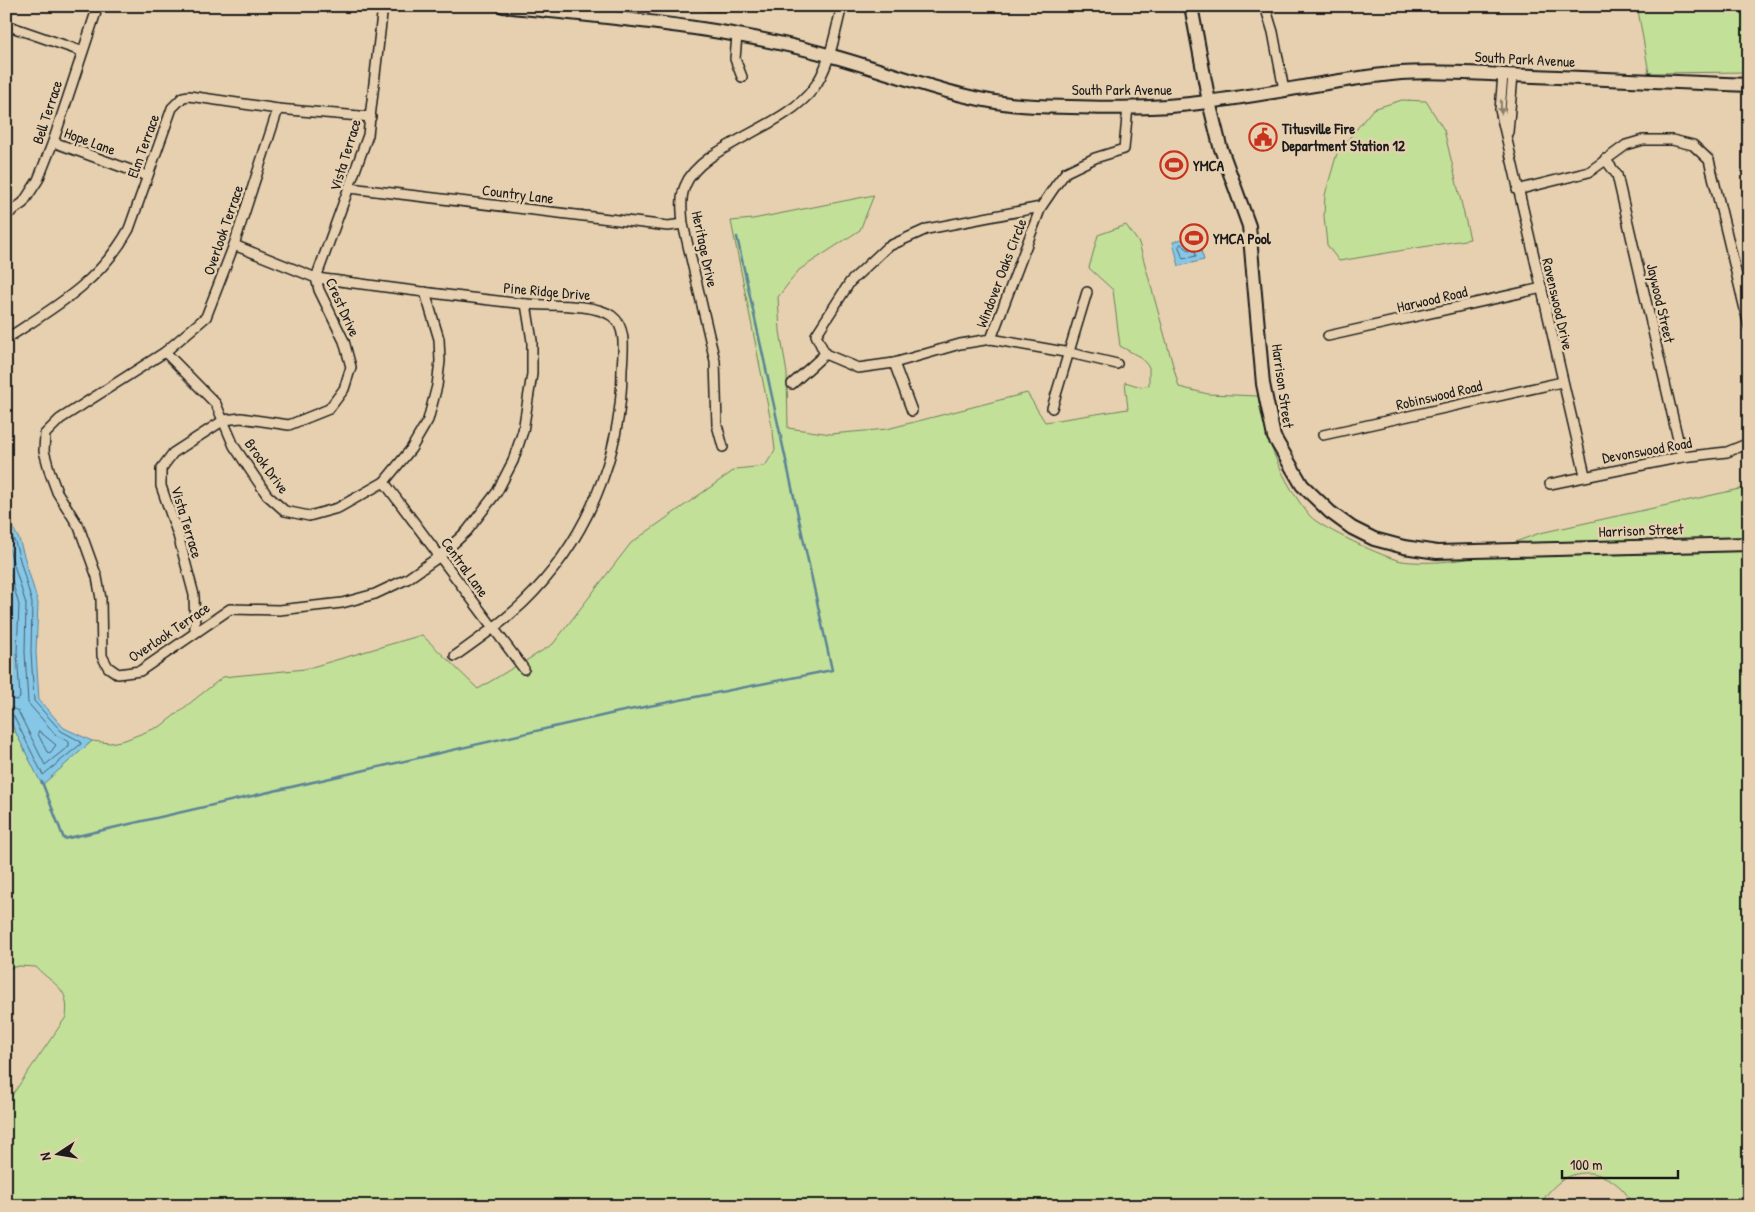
<svg xmlns="http://www.w3.org/2000/svg" width="1755" height="1212" font-family="'Patrick Hand',sans-serif">
<rect width="100%" height="100%" fill="#e6d0af"/>
<filter id="ink" filterUnits="userSpaceOnUse"><feTurbulence type="fractalNoise" baseFrequency=".02" numOctaves="2"/><feDisplacementMap in="SourceGraphic" scale="10" xChannelSelector="R" yChannelSelector="G"/><feConvolveMatrix kernelMatrix="1 2 1 2 8 2 1 2 1" color-interpolation-filters="sRGB"/></filter>
<g filter="url(#ink)">
<g fill="#c2e098" stroke="#6f7e5a">
<polygon points="1647,6 1749,6 1749,72 1649,73 1638,10"/>
<polygon points="1402,100 1426,101 1444,130 1470,239 1339,261 1327,245 1324,216 1325,195 1337,153 1373,109"/>
<path d="M874,195L860,230L799,270L778,297L780,331L787,374L788,428L831,434L887,429L1027,393L1045,422L1128,409L1125,382L1141,387L1149,385V367L1140,357L1120,346L1113,290L1089,268L1098,235L1126,225L1139,243L1179,387L1208,394L1258,396C1264,438 1283,483 1310,516C1319,527 1387,559 1402,561C1421,564 1463,562 1481,555L1749,548V1206H1634C1630,1200 1626,1192 1620,1187C1591,1161 1556,1173 1540,1206H6L9,1188L6,1177V1104L66,1017C70,987 54,986 36,967L19,966L6,969V713L42,784L92,741L110,743L125,740L161,726L223,677L305,669L422,635L478,689L516,666L523,675L530,670L524,662L553,644L631,543L736,469L765,466L775,450L773,432L731,221L753,219Z"/>
<polygon points="1749,487 1749,540 1504,546 1540,533"/>
</g>
<g fill="#86c7e7" stroke="#5c8396">
<polygon points="1188,237 1190,246 1199,244 1204,260 1179,266 1173,242"/>
<polygon points="6,516 19,539 38,603 36,652 39,700 64,728 92,741 42,785 6,713"/>
</g>
<g fill="none" stroke-linecap="round" stroke-linejoin="round">
<g stroke="#46606d" stroke-width="1">
<polygon points="1181,244 1189,250 1195,251 1196,256 1183,259 1179,247"/>
<polyline points="6,526 15,542 32,603 31,652 34,701 61,731 80,741 81,744 43,775 13,715 6,712"/>
<polyline points="6,539 26,604 25,652 28,703 56,735 69,742 69,746 45,765 18,711 6,705"/>
<polyline points="6,560 19,605 17,652 20,698 17,700 6,698"/>
<polygon points="39,731 56,745 50,753 47,752 38,734"/>
</g>
<polyline stroke="#5c8396" stroke-width="2.5" points="42,782 64,839 619,712 832,670 737,237"/>
<g stroke="#1c1c1c" stroke-width="12">
<g id="street">
<path d="M383,6L368,135L316,278C386,287 456,297 526,304C549,306 594,303 612,316C627,327 623,352 622,369C622,456 586,542 523,603C502,623 479,639 455,656"/>
<polyline points="708,6 731,6"/>
<polyline points="1265,6 1273,32 1284,90"/>
<polyline points="6,25 81,51"/>
<polyline points="737,35 735,59 742,77"/>
<polyline points="1503,75 1500,110 1585,475"/>
<polyline points="278,109 234,245 206,317 165,352 60,419 45,434 44,451 50,473 57,492 79,527 97,577 101,599 102,656 108,667 118,674 140,671 230,609 279,610 342,603 375,594 407,579 440,556 467,531 497,492 513,461 523,431 532,374 532,341 526,304"/>
<polyline points="1508,132 1513,75"/>
<polyline points="53,142 147,176"/>
<polyline points="1605,159 1617,175 1682,457"/>
<polyline points="350,188 668,226 683,224"/>
<polyline points="1517,190 1589,172 1626,145 1643,140 1672,140 1693,145 1709,160 1749,326"/>
<polyline points="1041,207 927,229 887,247 850,282 816,335 825,354 858,368 894,363 960,344 991,339 1041,207 1056,185 1066,172 1095,158 1124,149 1128,107"/>
<polyline points="6,215 23,203 38,180 53,142 98,6"/>
<polyline points="1328,336 1542,288"/>
<path d="M6,339C55,307 100,282 129,229L172,108L183,97L189,96L278,109L371,117"/>
<polyline points="991,339 1070,353 1117,364"/>
<polyline points="165,352 216,404 234,446 267,495 285,511 309,516 338,508 384,482 411,449 428,420 437,386 440,361 439,339 425,292"/>
<polyline points="894,363 912,411"/>
<polyline points="792,384 825,354"/>
<polyline points="1052,408 1087,292"/>
<polyline points="1323,435 1562,382"/>
<path d="M723,447L717,425L715,361L683,224C682,212 680,198 685,186C700,146 784,128 813,89C830,67 835,32 842,6"/>
<polyline points="384,482 524,669"/>
<polyline points="1550,484 1682,457 1727,452 1749,443"/>
<polyline points="195,632 194,595 178,535 161,486 161,469 173,453 224,420 241,418 289,425 329,409 344,389 351,367 344,341 319,290 316,278 234,245"/>
</g>
</g>
<g stroke="#1c1c1c" stroke-width="16">
<g id="secondary">
<path d="M503,6C612,18 722,26 828,55C897,73 964,104 1036,106C1093,108 1151,110 1207,102C1272,94 1336,79 1401,73C1445,70 1490,75 1534,76C1605,79 1677,82 1749,85"/>
<polyline points="1191,6 1209,102 1220,146 1249,226 1263,384 1274,437 1302,485 1330,512 1352,528 1374,539 1404,547 1437,552 1749,544"/>
</g>
</g>
<use href="#street" stroke="#e6d0af" stroke-width="9"/>
<use href="#secondary" stroke="#e6d0af" stroke-width="12"/>
</g>
<defs><path id="oneway-solid" d="M-6-.8H1V-3.2L6.5 0L1 3.2V.8H-6Z" transform="scale(1.25)"/></defs>
<use fill="#8b7f6d" href="#oneway-solid" transform="translate(1501 107) rotate(89)"/>
</g>
<defs>
<g id="civic-ring" transform="scale(1.4375)"><circle r="9.5" fill="#e6d0af" stroke="#c8321e" stroke-width="1.5"/><path d="M-.6-6.5H3V-4.5H.6V-3L4-1V1h2V6H-6V1h2V-1L-.6-3ZM-1.2 2.5V6h2.4V2.5Z" fill="#c8321e"/></g>
<g id="stadium-ring" transform="scale(1.4375)"><circle r="9.5" fill="#e6d0af" stroke="#c8321e" stroke-width="1.5"/><path d="M0-5a6.5 5 0 1 0 0 10a6.5 5 0 1 0 0-10ZM-3.5-1.8h7v3.6h-7Z" fill="#c8321e"/></g>
</defs>
<g fill-rule="evenodd">
<use href="#civic-ring" x="1263" y="137"/>
<use href="#stadium-ring" x="1174" y="165"/>
<use href="#stadium-ring" x="1194" y="238"/>
</g>
<g text-anchor="middle" dominant-baseline="central" stroke-width="5" stroke-linejoin="round" paint-order="stroke">
<g font-size="15" fill="#1c1c1c" stroke="#e6d0af">
<text transform="translate(1525 59) rotate(3)">South Park Avenue</text>
<text x="1122" y="89">South Park Avenue</text>
<text transform="translate(47 112) rotate(-72)">Bell Terrace</text>
<text transform="translate(90 141) rotate(20)">Hope Lane</text>
<text transform="translate(143 146) rotate(-70)">Elm Terrace</text>
<text transform="translate(345 155) rotate(-73)">Vista Terrace</text>
<text transform="translate(518 194) rotate(7)">Country Lane</text>
<text transform="translate(223 230) rotate(-71)">Overlook Terrace</text>
<text transform="translate(705 249) rotate(78)">Heritage Drive</text>
<text transform="translate(1001 273) rotate(-69)">Windover Oaks Circle</text>
<text transform="translate(547 291) rotate(5)">Pine Ridge Drive</text>
<text transform="translate(1432 299) rotate(-13)">Harwood Road</text>
<text transform="translate(1661 303) rotate(77)">Jaywood Street</text>
<text transform="translate(1558 304) rotate(77)">Ravenswood Drive</text>
<text transform="translate(343 307) rotate(66)">Crest Drive</text>
<text transform="translate(1283 386) rotate(82)">Harrison Street</text>
<text transform="translate(1439 395) rotate(-13)">Robinswood Road</text>
<text transform="translate(1647 450) rotate(-10)">Devonswood Road</text>
<text transform="translate(267 466) rotate(54)">Brook Drive</text>
<text transform="translate(187 522) rotate(73)">Vista Terrace</text>
<text transform="translate(1641 530) rotate(-2)">Harrison Street</text>
<text transform="translate(465 567) rotate(54)">Central Lane</text>
<text transform="translate(169 632) rotate(-34)">Overlook Terrace</text>
</g>
<g font-size="15" font-weight="bold" fill="#1c1c1c" stroke="#e6d0af" text-anchor="start">
<text x="1282" y="128">Titusville Fire<tspan x="1282" dy="17">Department Station 12</tspan></text>
<text x="1193" y="165">YMCA</text>
<text x="1213" y="238">YMCA Pool</text>
</g>
</g>
<rect width="1755" height="1212" fill="none" stroke="#e6d0af" stroke-width="25"/>
<rect x="12" y="12" width="1730" height="1187" fill="none" stroke="#1c1c1c" stroke-width="2" filter="url(#ink)"/>
<g transform="translate(58 1154) rotate(258)" stroke="#e6d0af" stroke-width="4" paint-order="stroke">
<path d="M0-4L9 19L0 12L-9 19Z" fill="#1c1c1c"/>
<text y="-8" font-size="14" font-weight="bold" text-anchor="middle" fill="#1c1c1c">N</text>
</g>
<path d="M1562 1170v8h116v-8" fill="none" stroke="#1c1c1c" stroke-width="2.5"/>
<text x="1570" y="1170" font-size="15" fill="#1c1c1c" stroke="#e6d0af" stroke-width="4" paint-order="stroke">100 m</text>
</svg>
